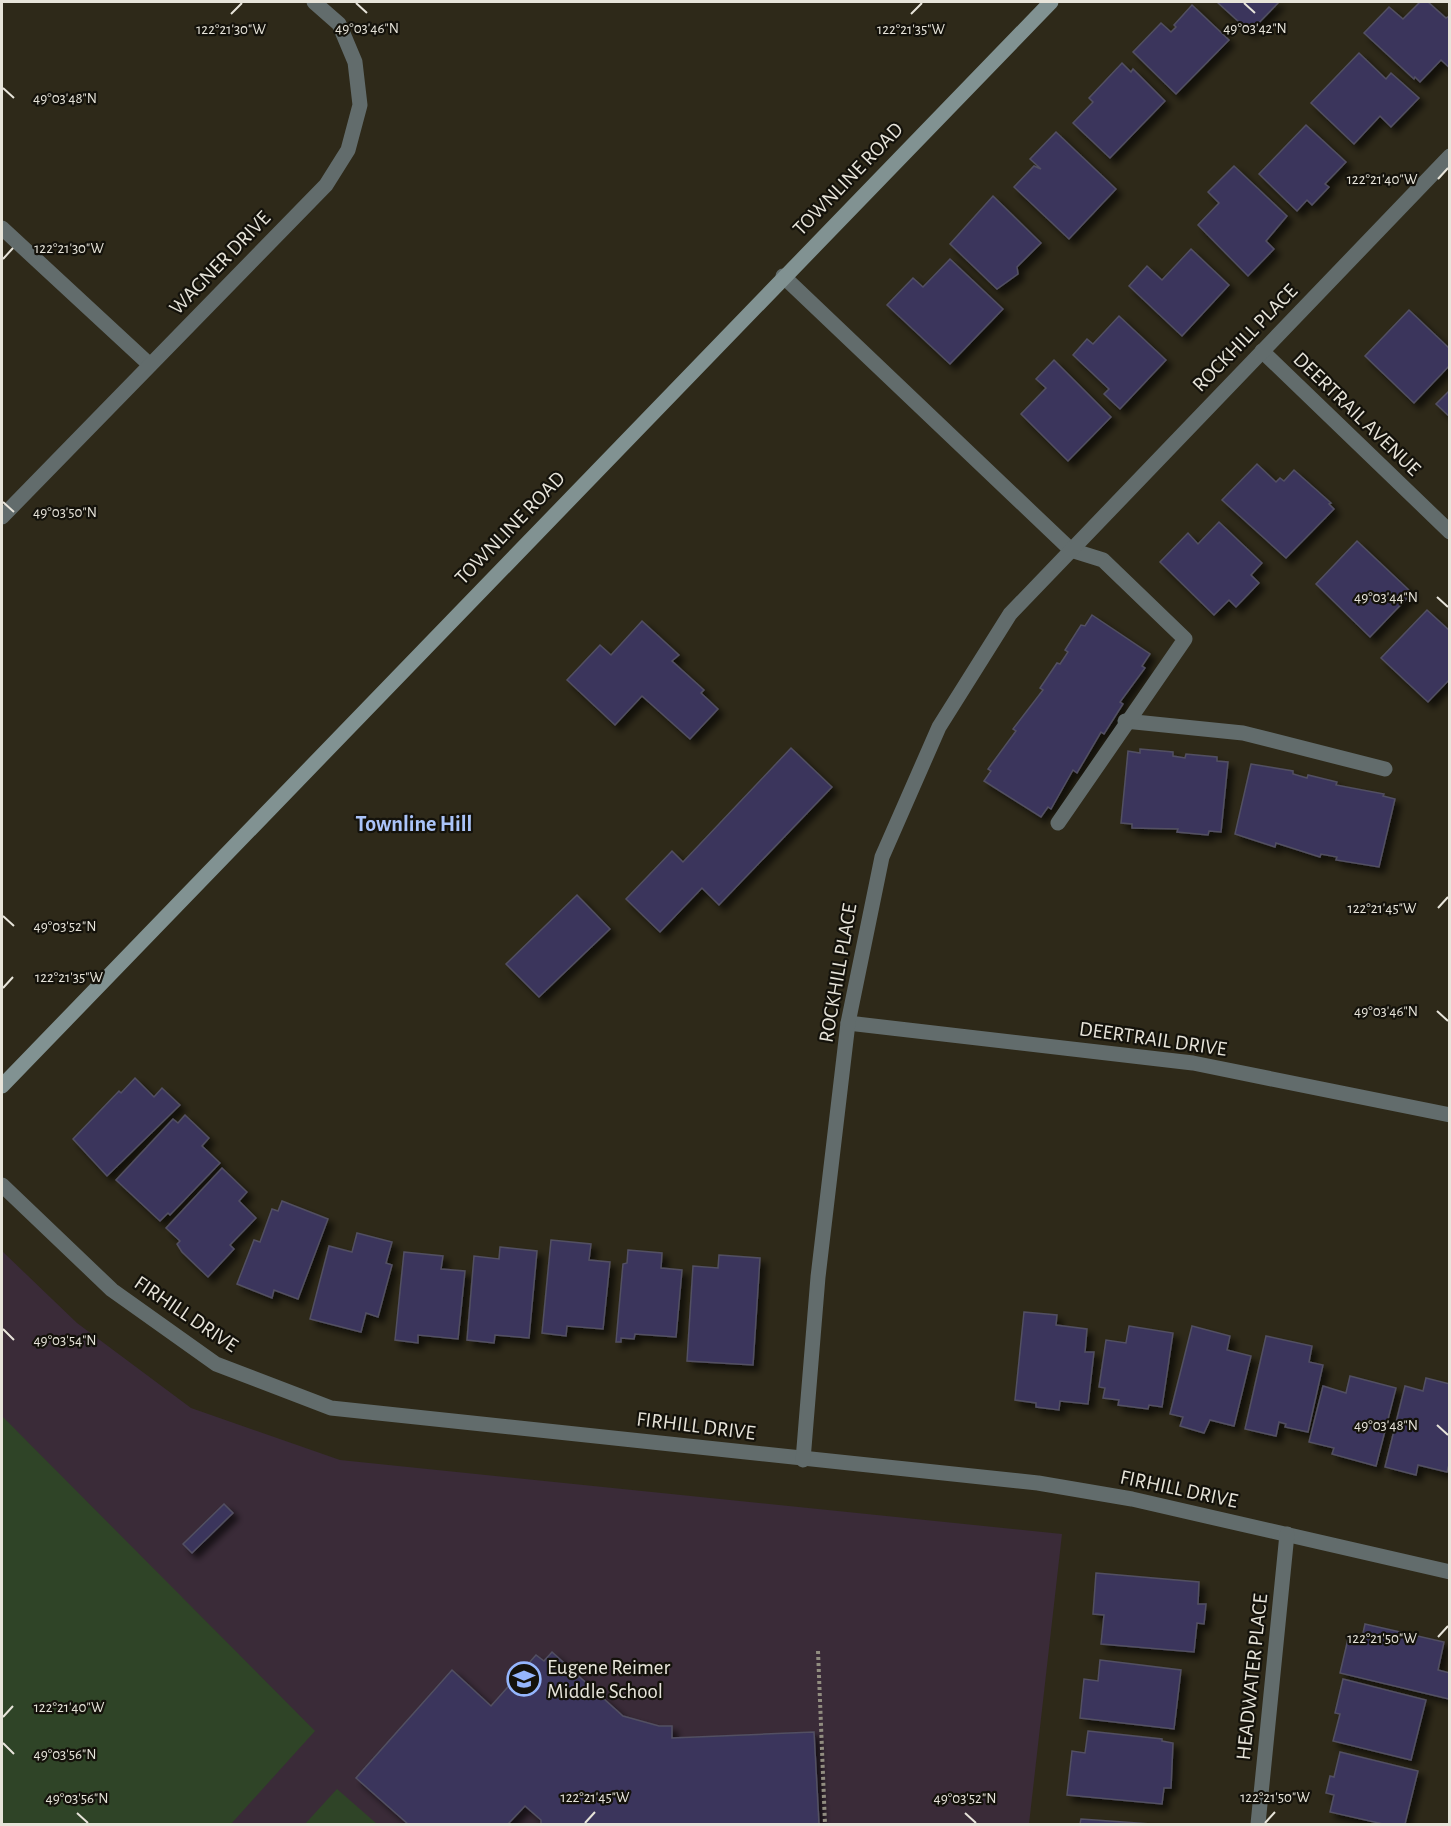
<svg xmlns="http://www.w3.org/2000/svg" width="1451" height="1826" font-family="'Alegreya Sans',sans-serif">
<defs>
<filter id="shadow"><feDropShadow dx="5.5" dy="5.5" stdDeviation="3" flood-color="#0009"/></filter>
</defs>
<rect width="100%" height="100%" fill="#2e2919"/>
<polygon fill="#3a2b38" points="2,1251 77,1323 191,1408 340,1460 1062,1534 1029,1824 2,1824"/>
<g fill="#2f4427">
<polygon points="2,1416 315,1731 231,1824 2,1824"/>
<polygon points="337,1789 377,1824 305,1824"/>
</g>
<g fill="#3a355c" stroke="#525062" stroke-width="1.5" filter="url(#shadow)">
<polygon points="1217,2 1279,2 1250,32"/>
<polygon points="1420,2 1428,2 1446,18 1450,16 1450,68 1441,60 1420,82 1415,77 1414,79 1364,33 1389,7 1403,19"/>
<polygon points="1192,5 1229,40 1176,94 1133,52 1161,23 1171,32 1176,27 1174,25"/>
<polygon points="1359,53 1386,79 1391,73 1419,98 1391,127 1380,116 1354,144 1311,103"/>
<polygon points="1122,63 1131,72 1133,69 1165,101 1110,158 1073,123 1093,102 1089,98"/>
<polygon points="1306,125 1346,162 1325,184 1329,187 1312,205 1307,200 1297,211 1259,174"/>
<polygon points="1056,132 1116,189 1069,239 1014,187 1034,166 1041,169 1030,159"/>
<polygon points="1234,166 1287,216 1266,241 1274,249 1248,276 1198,225 1219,203 1208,192"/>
<polygon points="993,196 1041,243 1017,267 1018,274 997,289 950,244"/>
<polygon points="1191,249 1229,285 1182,336 1129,286 1147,266 1162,280"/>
<polygon points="950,259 1003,309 950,364 887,305 913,278 923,287"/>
<polygon points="1409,310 1450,349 1450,365 1414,403 1365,356"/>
<polygon points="1119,316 1166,360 1120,409 1104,394 1109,389 1073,355 1087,339 1093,344"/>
<polygon points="1054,360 1111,417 1068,461 1021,414 1046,388 1036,379"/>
<polygon points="1450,390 1450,417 1436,404"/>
<polygon points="1257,464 1276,482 1280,478 1284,481 1294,470 1331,503 1329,504 1334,509 1286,558 1222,500"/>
<polygon points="1219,522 1262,563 1251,575 1259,583 1236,607 1229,600 1214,615 1160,562 1188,533 1198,544"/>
<polygon points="1357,541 1412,593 1370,637 1316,584"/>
<polygon points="1427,610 1450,631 1450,679 1428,702 1381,658"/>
<polygon points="1092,615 1150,654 1142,666 1145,668 1120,702 1123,704 1104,734 1101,732 1077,773 1073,770 1051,809 1048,807 1041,817 984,781 991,771 988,769 1016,731 1013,729 1043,690 1040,688 1057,663 1060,664 1068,652 1065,650 1081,625 1085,626"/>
<polygon points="642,621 679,655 672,661 704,690 701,693 718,709 690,739 642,696 615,725 567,680 600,645 611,655"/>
<polygon points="791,748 832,787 719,905 702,888 660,932 626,899 672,851 683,862"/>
<polygon points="1140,749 1173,752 1173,756 1185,758 1186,754 1217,757 1217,761 1228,762 1221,832 1209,831 1208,835 1177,832 1178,829 1132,828 1132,824 1121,823 1128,751 1140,753"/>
<polygon points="1251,764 1293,771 1293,774 1307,778 1308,775 1337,782 1336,785 1384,794 1383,796 1395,799 1379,867 1336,860 1337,857 1321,854 1320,857 1276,843 1275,847 1235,834"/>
<polygon points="577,895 610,929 539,997 506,964"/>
<polygon points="135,1078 154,1097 162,1088 180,1105 107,1176 73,1139 119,1091 121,1093"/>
<polygon points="185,1115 209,1138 202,1146 220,1163 170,1215 168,1213 160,1221 116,1180 173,1119 178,1123"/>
<polygon points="222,1168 247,1192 239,1201 256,1218 230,1245 234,1249 208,1277 182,1252 177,1244 180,1241 166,1228"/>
<polygon points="282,1201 328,1219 298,1299 274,1290 272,1298 237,1284 254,1240 260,1242 272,1209 278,1211"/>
<polygon points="357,1233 392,1242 386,1263 392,1265 378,1317 366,1313 361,1332 310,1319 329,1246 352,1252"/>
<polygon points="551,1240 591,1244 589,1260 610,1262 603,1329 567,1326 566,1336 542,1333"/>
<polygon points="500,1247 537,1251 529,1338 495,1335 494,1343 467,1340 474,1256 499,1259"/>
<polygon points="628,1250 662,1253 661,1268 682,1270 676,1337 635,1334 634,1339 621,1338 621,1342 616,1342 623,1264 627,1263"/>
<polygon points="404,1252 443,1256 441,1269 465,1271 458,1339 418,1335 418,1343 395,1340"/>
<polygon points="719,1255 760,1258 753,1365 687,1361 693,1266 718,1268"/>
<polygon points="1024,1312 1057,1315 1056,1325 1087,1329 1085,1352 1094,1352 1088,1404 1060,1401 1059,1410 1036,1407 1036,1403 1015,1400"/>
<polygon points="1129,1326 1173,1333 1162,1407 1149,1405 1148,1409 1118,1405 1119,1400 1103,1398 1105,1388 1099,1387 1106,1340 1126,1343"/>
<polygon points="1192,1326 1230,1336 1227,1350 1251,1356 1234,1426 1210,1420 1204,1433 1180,1426 1183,1417 1170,1414"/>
<polygon points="1266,1336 1312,1346 1309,1362 1323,1365 1308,1432 1285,1427 1286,1424 1279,1422 1276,1436 1245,1429"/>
<polygon points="1350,1376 1396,1388 1376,1466 1332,1454 1334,1448 1309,1442 1323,1386 1346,1393"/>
<polygon points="1426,1378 1450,1384 1450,1461 1447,1472 1418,1465 1416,1475 1385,1467 1405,1386 1423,1391"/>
<polygon points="224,1504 233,1513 192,1553 183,1544"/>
<polygon points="1096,1573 1199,1582 1198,1604 1206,1604 1204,1624 1197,1623 1194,1652 1101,1644 1104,1615 1093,1614"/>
<polygon points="1365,1624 1444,1642 1438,1670 1450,1673 1449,1699 1340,1673 1348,1639 1361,1642"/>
<polygon points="552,1652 623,1716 659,1726 672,1726 672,1738 814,1732 819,1824 541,1824 541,1820 525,1806 508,1824 408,1824 356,1778 452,1670 491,1706 536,1655 544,1661"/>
<polygon points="1100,1660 1181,1670 1174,1729 1080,1718 1084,1679 1098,1681"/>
<polygon points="1343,1679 1426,1700 1411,1760 1333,1741 1340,1714 1335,1713"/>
<polygon points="1088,1731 1162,1739 1162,1741 1173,1743 1171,1788 1164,1788 1162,1804 1067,1795 1072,1751 1085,1753"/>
<polygon points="1340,1752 1418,1771 1405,1824 1383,1824 1330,1812 1334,1795 1326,1793 1330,1776 1334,1777"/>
<polygon points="1081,1819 1151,1824 1080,1824"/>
</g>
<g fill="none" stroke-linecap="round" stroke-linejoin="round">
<polyline stroke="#918d80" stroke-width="4" stroke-dasharray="3 3" stroke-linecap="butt" points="818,1651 825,1824"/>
<g stroke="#626c6c" stroke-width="15">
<polyline points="1125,721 1243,733 1385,769"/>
<polyline points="1058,823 1185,639 1103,560 1071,550"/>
</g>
<g stroke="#626c6c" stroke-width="15">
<polyline points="2,228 150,365"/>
<polyline points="783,276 1071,550"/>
<polyline points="1262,351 1450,532"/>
<polyline points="2,517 326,185 348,150 360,105 355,62 339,24 314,2"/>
<polyline points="848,1023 1193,1063 1450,1115"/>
<polyline points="2,1185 112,1290 216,1364 331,1408 1038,1483 1132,1499 1450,1572"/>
<polyline points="803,1460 818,1277 848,1023 882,857 939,727 1010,614 1450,156"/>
<polyline points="1258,1824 1287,1534"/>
</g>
<polyline stroke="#819292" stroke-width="15" points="2,1086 1051,2"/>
</g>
<path fill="none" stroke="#e7e4da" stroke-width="2" d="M356,3L367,13M1244,3L1255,13M231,14L242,3M911,14L922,3M3,88L14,98M1438,179L1448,168M3,259L13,248M3,502L14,512M1437,597L1448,607M1438,908L1448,897M3,916L14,926M3,988L13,977M1437,1011L1448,1021M3,1329L14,1340M1437,1425L1448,1435M1438,1637L1448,1626M3,1717L13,1706M3,1743L14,1754M77,1813L88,1823M965,1813L976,1823M585,1823L595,1812M1265,1823L1275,1812"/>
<defs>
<g id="school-ring" transform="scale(1.725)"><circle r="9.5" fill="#14120b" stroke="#95b6fd" stroke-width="1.5"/><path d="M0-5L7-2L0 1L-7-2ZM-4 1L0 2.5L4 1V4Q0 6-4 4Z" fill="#95b6fd"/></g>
</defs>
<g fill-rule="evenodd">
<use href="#school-ring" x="524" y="1679"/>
</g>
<g text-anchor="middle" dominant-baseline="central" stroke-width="4.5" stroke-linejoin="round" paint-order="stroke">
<g font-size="21" fill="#e7e4da" stroke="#14120b">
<text transform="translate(848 179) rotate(-46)">TOWNLINE ROAD</text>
<text transform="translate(220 263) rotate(-46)">WAGNER DRIVE</text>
<text transform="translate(1245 338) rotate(-46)">ROCKHILL PLACE</text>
<text transform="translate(1357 414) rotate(44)">DEERTRAIL AVENUE</text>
<text transform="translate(510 528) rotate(-46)">TOWNLINE ROAD</text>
<text transform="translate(838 973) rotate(-80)">ROCKHILL PLACE</text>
<text transform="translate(1153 1039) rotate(8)">DEERTRAIL DRIVE</text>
<text transform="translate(186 1314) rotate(34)">FIRHILL DRIVE</text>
<text transform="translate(696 1426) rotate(7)">FIRHILL DRIVE</text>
<text transform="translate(1179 1489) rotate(12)">FIRHILL DRIVE</text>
<text transform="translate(1252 1677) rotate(-84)">HEADWATER PLACE</text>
</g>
<g font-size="21" fill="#e7e4da" stroke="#14120b" text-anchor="start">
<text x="547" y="1667">Eugene Reimer<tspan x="547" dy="24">Middle School</tspan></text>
</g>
<g font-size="22" font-weight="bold" fill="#abc4f9" stroke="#14120b">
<text x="414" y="824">Townline Hill</text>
</g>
</g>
<g font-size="15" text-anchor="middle" fill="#e7e4da" stroke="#14120b" stroke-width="4.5" stroke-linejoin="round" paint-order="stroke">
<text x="1255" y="33">49°03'42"N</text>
<text x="367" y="33">49°03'46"N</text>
<text x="231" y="34">122°21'30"W</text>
<text x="911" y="34">122°21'35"W</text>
<text x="65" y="103">49°03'48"N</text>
<text x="1382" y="184">122°21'40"W</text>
<text x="69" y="253">122°21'30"W</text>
<text x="65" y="517">49°03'50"N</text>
<text x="1386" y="602">49°03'44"N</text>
<text x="1382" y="913">122°21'45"W</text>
<text x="65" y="931">49°03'52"N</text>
<text x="69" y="982">122°21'35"W</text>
<text x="1386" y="1016">49°03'46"N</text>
<text x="65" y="1345">49°03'54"N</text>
<text x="1386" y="1430">49°03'48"N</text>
<text x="1382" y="1643">122°21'50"W</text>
<text x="69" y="1712">122°21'40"W</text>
<text x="65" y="1759">49°03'56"N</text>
<text x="595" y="1802">122°21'45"W</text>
<text x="1275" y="1802">122°21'50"W</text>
<text x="77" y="1803">49°03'56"N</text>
<text x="965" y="1803">49°03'52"N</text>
</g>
<rect width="1451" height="1826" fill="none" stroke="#e7e4da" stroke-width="6"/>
</svg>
